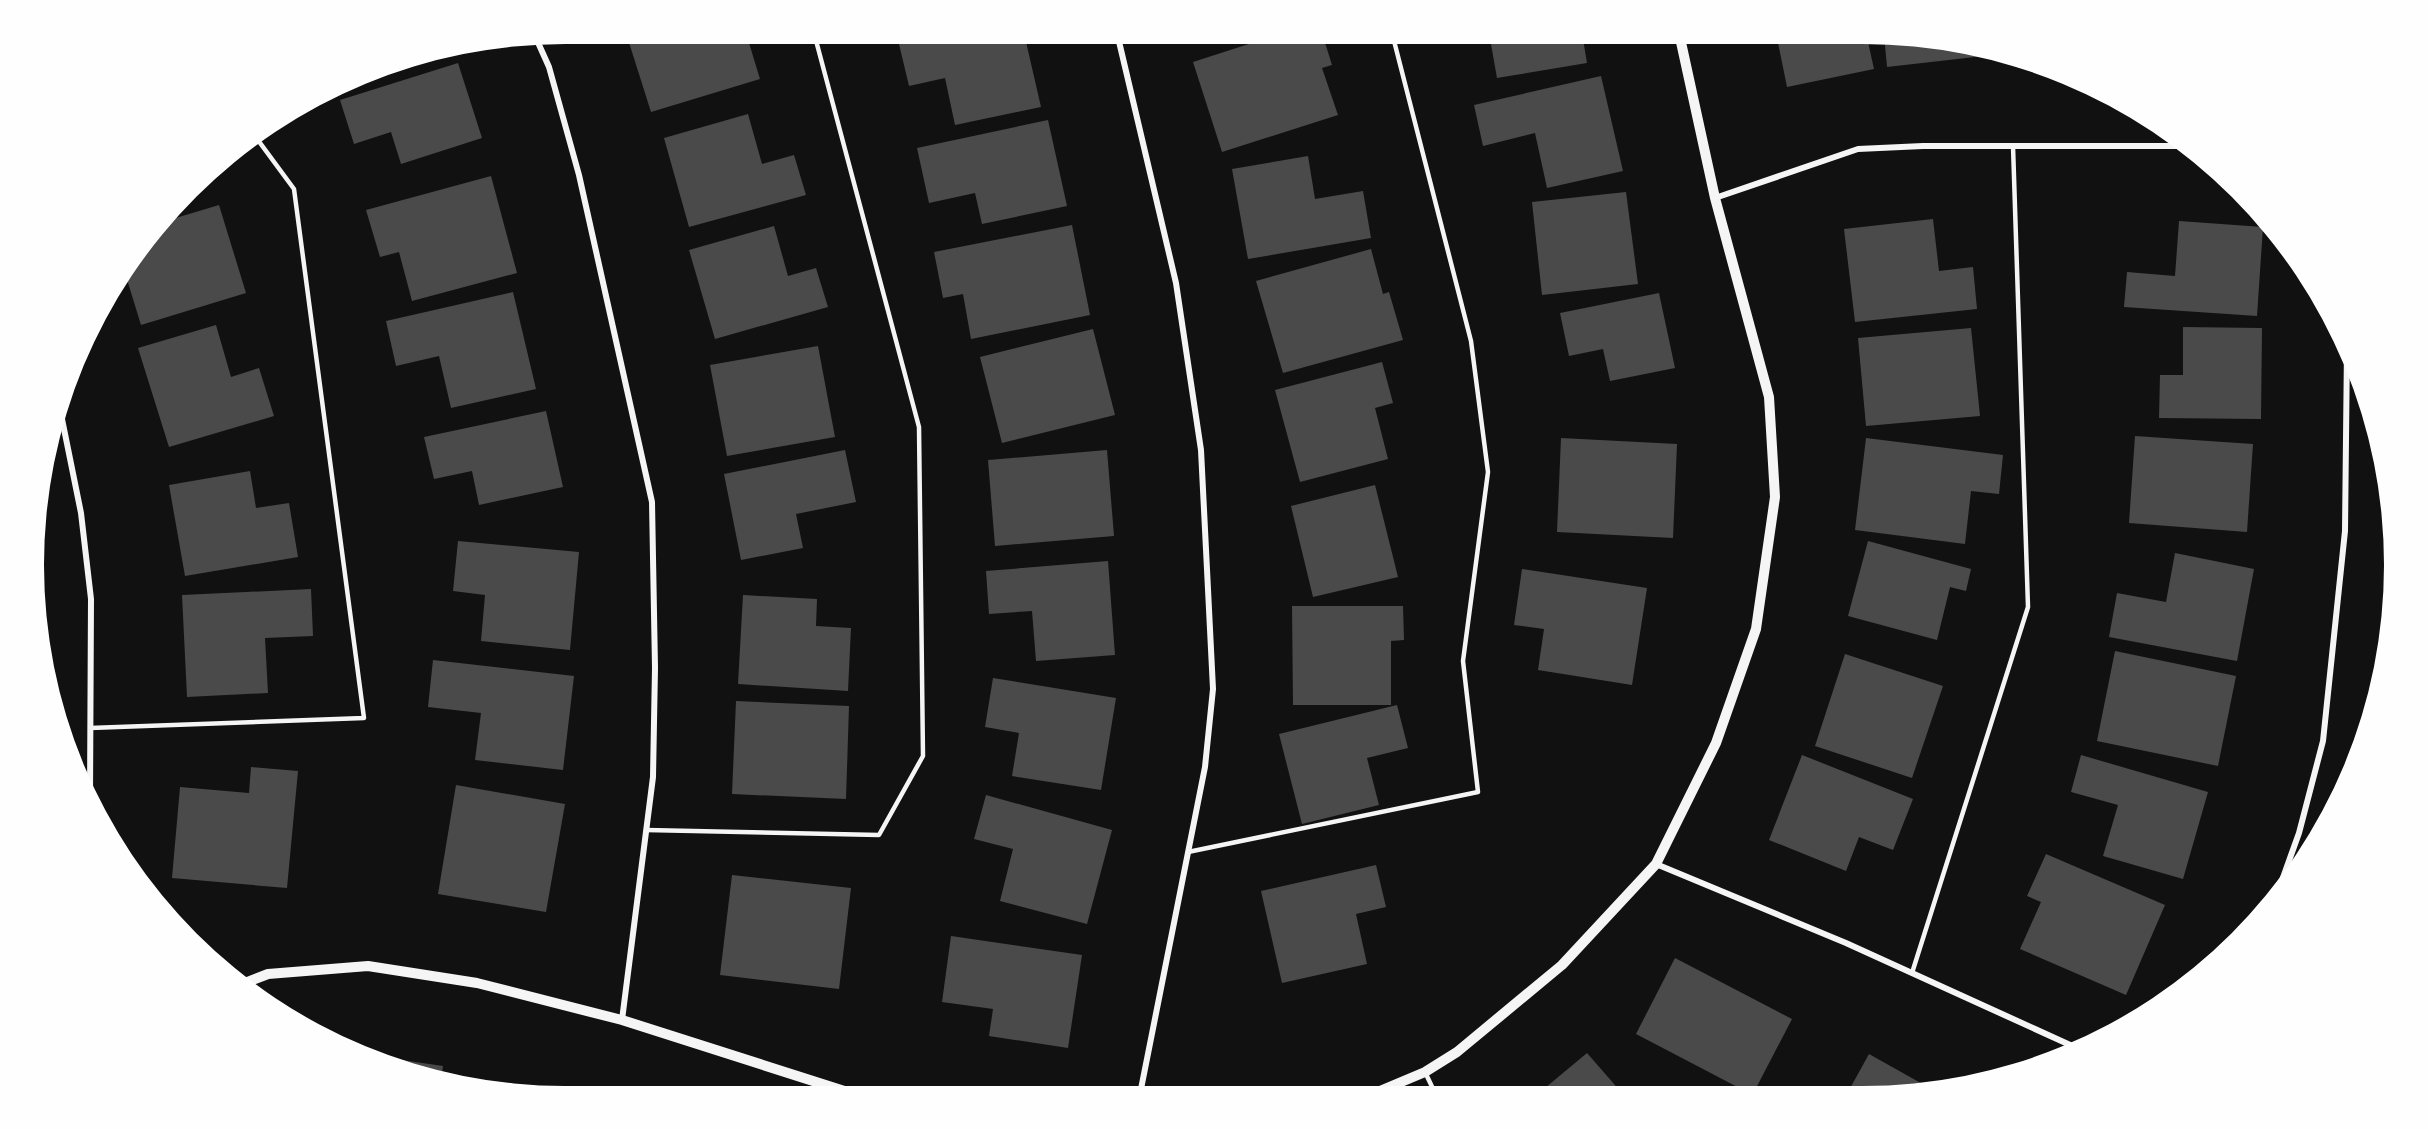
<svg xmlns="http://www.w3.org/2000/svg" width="2428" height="1129" font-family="Merriweather,serif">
<rect width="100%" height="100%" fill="#111"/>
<g fill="#4a4a4a">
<polygon points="626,33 746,33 760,79 651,112"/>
<polygon points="950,33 1024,33 1041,107 955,125 945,78 909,86 899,44"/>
<polygon points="1283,33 1322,33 1332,65 1322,68 1338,115 1222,152 1193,62"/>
<polygon points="1489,33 1582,33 1587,63 1497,78"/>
<polygon points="1776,33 1866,33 1874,69 1787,87"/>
<polygon points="1884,35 1967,43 1983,48 1984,56 1887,67"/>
<polygon points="458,63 482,138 401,164 391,132 354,144 340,100"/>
<polygon points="1601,76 1623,171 1547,188 1535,133 1483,146 1474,105"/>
<polygon points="748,114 762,164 794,155 806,195 689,227 664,138"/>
<polygon points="1048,120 1067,206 982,224 975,193 929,203 917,148"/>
<polygon points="1308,156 1315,199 1363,191 1371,238 1248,259 1232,169"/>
<polygon points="491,176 517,273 412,301 399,252 380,257 366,210"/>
<polygon points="1626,192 1638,284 1542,295 1532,202"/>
<polygon points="219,205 246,293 141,325 125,273 169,220"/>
<polygon points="1933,219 1939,271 1973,267 1977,309 1855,322 1844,229"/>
<polygon points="2179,221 2263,227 2257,316 2124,307 2127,272 2175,276"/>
<polygon points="1072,225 1090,315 971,339 963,294 943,298 934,252"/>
<polygon points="774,226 788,276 816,268 828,307 715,339 689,250"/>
<polygon points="1371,249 1383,294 1389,292 1403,340 1283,373 1256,281"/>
<polygon points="513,292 536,389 451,408 439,356 396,366 386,321"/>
<polygon points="1659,293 1675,368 1610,381 1603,349 1569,356 1560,313"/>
<polygon points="216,325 231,377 259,368 274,416 169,447 138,348"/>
<polygon points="2183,327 2262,328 2261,419 2159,418 2160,375 2183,375"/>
<polygon points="1971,328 1980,416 1866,426 1858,338"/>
<polygon points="1093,329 1115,415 1002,443 980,357"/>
<polygon points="818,346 835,437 727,456 710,365"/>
<polygon points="1382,362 1393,403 1375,408 1388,459 1300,482 1275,390"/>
<polygon points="546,411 563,487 479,505 472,471 434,479 424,437"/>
<polygon points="2135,436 2253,444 2247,532 2129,523"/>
<polygon points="1561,438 1677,444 1673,538 1557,532"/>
<polygon points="1866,438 2003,455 1999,494 1971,491 1965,544 1855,530"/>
<polygon points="845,450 856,502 796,514 803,548 741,560 724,474"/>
<polygon points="1107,450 1114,536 995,546 988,460"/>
<polygon points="250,471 256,508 289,503 298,557 185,576 169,485"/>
<polygon points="1375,485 1398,577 1313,597 1291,506"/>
<polygon points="458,541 579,552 570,650 481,641 485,595 453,591"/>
<polygon points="1868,541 1971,569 1966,591 1950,587 1937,640 1848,616"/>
<polygon points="2175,553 2254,569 2237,661 2109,637 2117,593 2166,602"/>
<polygon points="1108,561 1115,655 1036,661 1032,611 989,614 986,571"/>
<polygon points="1522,569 1647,588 1632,685 1538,670 1544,629 1514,625"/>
<polygon points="311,589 313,636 265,638 268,693 187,697 182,595"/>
<polygon points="743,595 817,599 816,626 851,628 848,691 738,684"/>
<polygon points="1292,606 1403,606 1404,640 1391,641 1391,705 1293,705"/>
<polygon points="2115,651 2236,676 2218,766 2097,741"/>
<polygon points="1845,654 1943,686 1912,778 1815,746"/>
<polygon points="433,660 574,676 563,770 475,760 481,713 428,707"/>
<polygon points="993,678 1116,698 1101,790 1012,776 1019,733 985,727"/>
<polygon points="736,701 849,706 846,799 732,794"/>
<polygon points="1397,705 1408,748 1367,758 1379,805 1302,824 1279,734"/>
<polygon points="1802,755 1913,799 1893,850 1859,837 1846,871 1769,840"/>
<polygon points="2081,755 2208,792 2183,879 2103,856 2118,805 2071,792"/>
<polygon points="251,767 298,771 287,888 172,878 180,787 249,793"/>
<polygon points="456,785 565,804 546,912 438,894"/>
<polygon points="986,795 1112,830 1087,924 1000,901 1013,849 974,839"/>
<polygon points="2046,854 2165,905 2126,995 2020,949 2041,902 2027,896"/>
<polygon points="1376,865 1386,907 1356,914 1367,964 1282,983 1261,891"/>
<polygon points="732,875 851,888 839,989 720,975"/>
<polygon points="951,936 1082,955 1068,1048 989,1036 993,1009 942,1002"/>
<polygon points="1675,958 1792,1019 1754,1092 1747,1092 1636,1034"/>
<polygon points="1587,1053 1621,1092 1539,1093"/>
<polygon points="1869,1054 1935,1091 1848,1092"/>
<polygon points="388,1058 443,1066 441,1080 387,1064"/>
</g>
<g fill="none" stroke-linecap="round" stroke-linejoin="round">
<g stroke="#f5f5f5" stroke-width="4.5">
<polyline points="90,728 364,718 294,189 255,136"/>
<polyline points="646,830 879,835 923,756 919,427 814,33"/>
<polyline points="1188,852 1478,792 1463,661 1488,472 1471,341 1392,33"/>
<polyline points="1912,973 2028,607 2013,146"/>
<polyline points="1425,1072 1435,1093"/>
</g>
<g stroke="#f5f5f5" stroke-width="6">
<polyline points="1117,33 1176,283 1201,450 1213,689 1205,767 1140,1094"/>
<polyline points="536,38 549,67 579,175 652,502 655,668 653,777 622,1020"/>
<polyline points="1715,198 1858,149 1923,146 2188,146"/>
<polyline points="61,414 81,513 91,599 90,798"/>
<polyline points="1656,864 1846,943 2079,1049"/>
<polyline points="2276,897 2299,833 2323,741 2345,531 2347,347"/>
</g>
<g stroke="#f5f5f5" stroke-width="10">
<polyline points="245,983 268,974 368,966 477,983 622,1020 857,1095"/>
<polyline points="1375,1093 1425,1072 1457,1052 1562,965 1656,864 1716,743 1756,629 1775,497 1769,397 1715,198 1679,33"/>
</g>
</g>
<path d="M0 0H2428V1129H0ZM565 44H1863A521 521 0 0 1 2384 565V565A521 521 0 0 1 1863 1086H565A521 521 0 0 1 44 565V565A521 521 0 0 1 565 44Z" fill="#fefefe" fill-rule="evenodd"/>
</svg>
